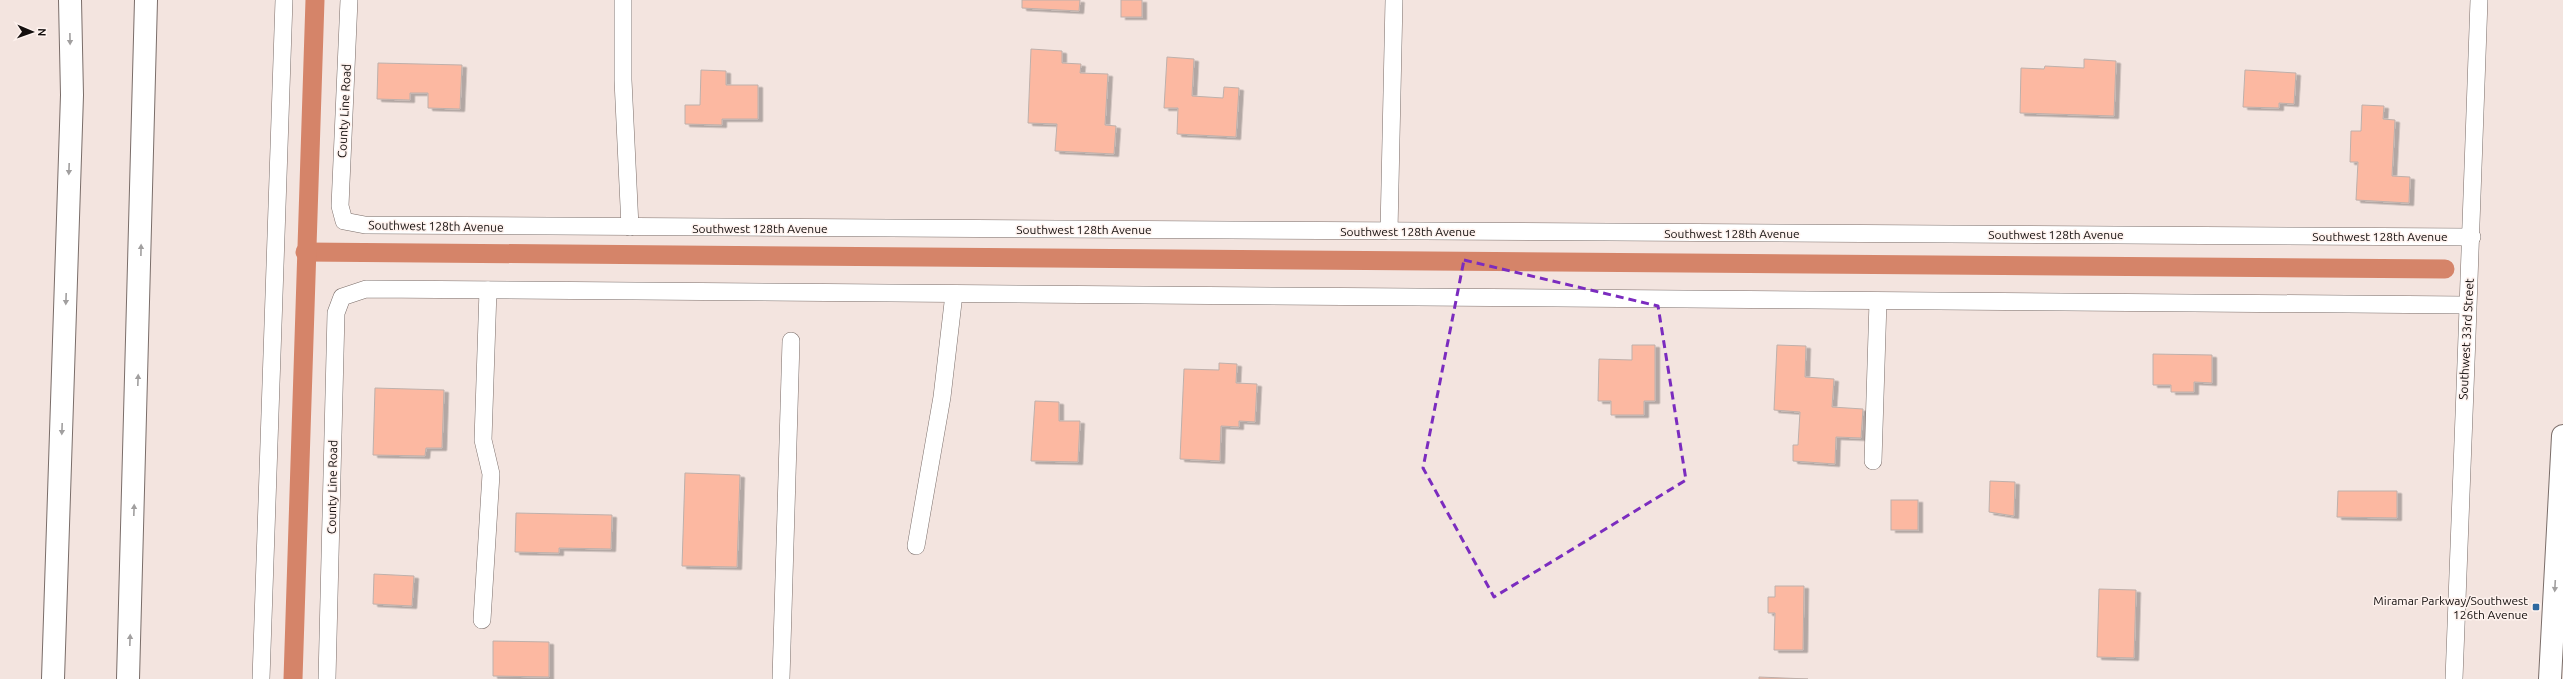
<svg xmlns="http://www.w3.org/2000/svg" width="2563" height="679" font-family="Ubuntu,sans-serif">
<defs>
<filter id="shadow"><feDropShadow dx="4.5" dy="2.5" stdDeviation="0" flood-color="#0004"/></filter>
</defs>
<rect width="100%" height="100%" fill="#f3e4df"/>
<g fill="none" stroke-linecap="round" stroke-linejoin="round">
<g stroke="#d58469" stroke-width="19">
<polyline points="305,252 2445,269"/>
<polyline points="293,679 315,0"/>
</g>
</g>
<g fill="#fcb8a1" stroke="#beb0ab" filter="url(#shadow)">
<polygon points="1022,0 1080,0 1079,11 1022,8"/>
<rect x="1121" y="0" width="21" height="17"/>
<polygon points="1031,49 1062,51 1062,63 1081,64 1080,73 1108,74 1105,125 1116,126 1114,154 1055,151 1057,124 1028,123"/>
<polygon points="1167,57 1194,59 1192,96 1223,98 1224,87 1239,88 1236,137 1177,134 1178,108 1164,108"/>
<polygon points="2084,59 2116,61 2114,116 2020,113 2021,68 2044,69 2045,66 2084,68"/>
<polygon points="378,63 462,65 460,109 428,108 428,93 410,93 410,100 377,99"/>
<polygon points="701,70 726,71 726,85 758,85 758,119 722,119 722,125 685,124 685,105 700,105"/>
<polygon points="2245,70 2296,73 2294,104 2279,103 2279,108 2243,107"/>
<polygon points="2362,105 2384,106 2383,119 2395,120 2392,176 2410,177 2409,203 2356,200 2358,162 2350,162 2351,131 2361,131"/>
<polygon points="1632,345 1655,345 1655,401 1644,401 1644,415 1611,415 1611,401 1598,401 1599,359 1632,360"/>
<polygon points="1777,345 1806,346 1805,377 1834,379 1832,407 1863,409 1861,438 1836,437 1835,464 1793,461 1793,445 1798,445 1800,412 1774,410"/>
<polygon points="2153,354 2212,355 2212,383 2194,382 2194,392 2171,392 2171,385 2153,385"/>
<polygon points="1219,363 1237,364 1236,383 1257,384 1255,422 1239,421 1239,427 1221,426 1220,461 1180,459 1184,369 1219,370"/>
<polygon points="375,388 444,390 442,448 426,448 425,456 373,455"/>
<polygon points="1035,401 1059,402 1059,421 1080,421 1078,462 1031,461"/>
<polygon points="685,473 740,475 737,567 682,566"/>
<polygon points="1990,481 2015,482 2014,516 1989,512"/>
<polygon points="2338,491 2397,491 2397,518 2337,517"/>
<rect x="1891" y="500" width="27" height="30"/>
<polygon points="516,513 612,515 611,549 559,548 559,553 515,552"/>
<polygon points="374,574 414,576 412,606 373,604"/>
<polygon points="1775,586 1804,586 1803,650 1774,650 1775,613 1768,613 1768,597 1775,597"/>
<polygon points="2099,589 2136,590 2134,658 2097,657"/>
<polygon points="493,641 549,642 549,677 493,676"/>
<polygon points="1759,677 1808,679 1759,679"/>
</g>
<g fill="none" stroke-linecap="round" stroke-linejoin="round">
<g stroke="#7a6d69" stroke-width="18">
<g id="minor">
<polyline points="349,0 340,206 344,221 365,225 2472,237"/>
<polyline points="623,0 623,80 630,227"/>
<polyline points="1389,231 1394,0"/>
<polyline points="1873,461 1878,301"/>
<polyline points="916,546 942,397 954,294"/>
<polyline points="482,620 491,474 483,440 488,290"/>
<polyline points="261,679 284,0"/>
<polyline points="327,679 336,313 342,297 366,289 2467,305"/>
<polyline points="781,679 791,341"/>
<path d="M2454,679C2462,453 2472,226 2479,0"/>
</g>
</g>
<g stroke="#7a6d69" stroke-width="24">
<polyline id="major" points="2550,679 2563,436"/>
</g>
<g stroke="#7a6d69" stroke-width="24">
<g id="highway">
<polyline points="53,679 72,95 70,0"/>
<polyline points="128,679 146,0"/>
</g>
</g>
<use href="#minor" stroke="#fff" stroke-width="17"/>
<use href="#major" stroke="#fff" stroke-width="22"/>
<use href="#highway" stroke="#fff" stroke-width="22"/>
</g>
<defs><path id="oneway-solid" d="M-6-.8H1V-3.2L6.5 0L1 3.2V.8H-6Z"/></defs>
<g fill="#a19f9f">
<use href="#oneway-solid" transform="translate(70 39) rotate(89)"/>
<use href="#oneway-solid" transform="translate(69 169) rotate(92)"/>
<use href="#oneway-solid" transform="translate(141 250) rotate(-89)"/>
<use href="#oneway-solid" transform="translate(66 299) rotate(92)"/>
<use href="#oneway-solid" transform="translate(138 380) rotate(-88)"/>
<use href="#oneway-solid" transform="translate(62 429) rotate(92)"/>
<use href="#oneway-solid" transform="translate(134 510) rotate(-88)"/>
<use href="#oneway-solid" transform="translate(2555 586) rotate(93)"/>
<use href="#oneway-solid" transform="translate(130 640) rotate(-88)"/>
</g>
<path fill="none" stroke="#7b2cbf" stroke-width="3" stroke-dasharray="8 5" stroke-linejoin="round" d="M1464,260L1658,306L1686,480L1494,597L1423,468Z"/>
<rect fill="#2d689f" stroke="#fef2ee" stroke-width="1.5" x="2532" y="603" width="8" height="8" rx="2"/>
<g text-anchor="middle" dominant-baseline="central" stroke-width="3" stroke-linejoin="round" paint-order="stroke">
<g font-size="12" fill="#140f0e" stroke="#fef2ee">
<text transform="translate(344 111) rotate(-87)">County Line Road</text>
<text transform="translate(436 226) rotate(1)">Southwest 128th Avenue</text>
<text x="760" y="228">Southwest 128th Avenue</text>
<text x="1084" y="229">Southwest 128th Avenue</text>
<text x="1408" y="231">Southwest 128th Avenue</text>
<text x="1732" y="233">Southwest 128th Avenue</text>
<text x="2056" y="234">Southwest 128th Avenue</text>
<text x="2380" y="236">Southwest 128th Avenue</text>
<text transform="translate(2466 339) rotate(-87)">Southwest 33rd Street</text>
<text transform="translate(332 487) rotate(-89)">County Line Road</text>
</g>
<g font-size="12" fill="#140f0e" stroke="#fef2ee" text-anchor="end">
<text x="2528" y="600">Miramar Parkway/Southwest<tspan x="2528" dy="14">126th Avenue</tspan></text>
</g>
</g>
<g transform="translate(32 32) rotate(92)" stroke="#fef2ee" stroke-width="3" paint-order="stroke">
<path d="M0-3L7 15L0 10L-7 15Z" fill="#140f0e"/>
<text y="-6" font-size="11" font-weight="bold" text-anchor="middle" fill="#140f0e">N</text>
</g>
</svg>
